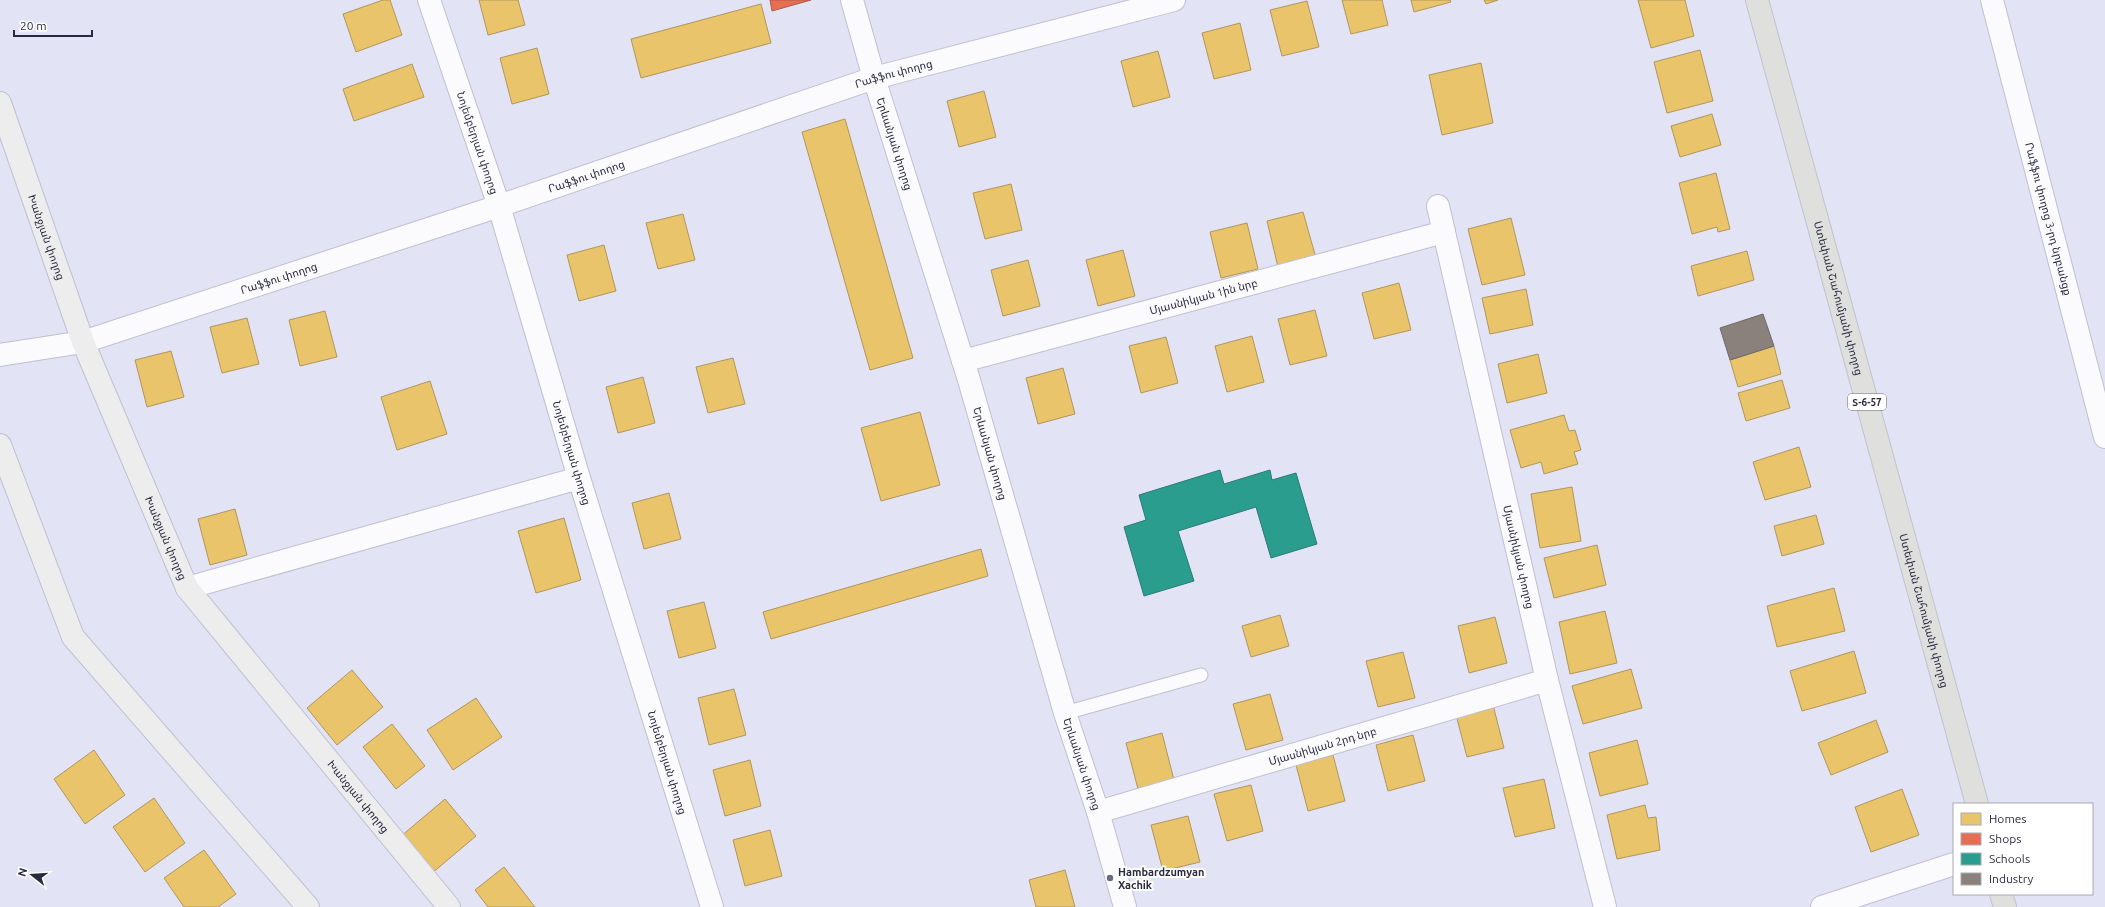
<svg xmlns="http://www.w3.org/2000/svg" width="2105" height="907" font-family="Ubuntu,'Noto Sans Armenian',sans-serif">
<rect width="100%" height="100%" fill="#e2e3f5"/>
<g fill="#e9c46a" stroke="#b0965d">
<polygon points="383,0 390,0 402,35 356,52 343,14"/>
<polygon points="479,0 518,0 525,25 488,35"/>
<polygon points="1342,0 1382,0 1388,25 1351,34"/>
<polygon points="1411,0 1450,0 1451,2 1414,12"/>
<polygon points="1484,0 1498,0 1486,4"/>
<polygon points="1638,0 1685,0 1694,36 1651,48"/>
<polygon points="1307,1 1319,47 1282,56 1270,10"/>
<polygon points="761,4 771,43 641,78 631,39"/>
<polygon points="1240,23 1251,70 1214,79 1202,33"/>
<polygon points="537,48 549,94 512,104 500,58"/>
<polygon points="1700,50 1713,101 1667,113 1654,62"/>
<polygon points="1158,51 1170,97 1133,107 1121,61"/>
<polygon points="1481,63 1493,123 1442,135 1429,75"/>
<polygon points="412,64 424,97 354,121 343,89"/>
<polygon points="984,91 996,137 959,147 947,101"/>
<polygon points="1712,114 1721,145 1680,157 1671,126"/>
<polygon points="845,119 913,358 870,370 802,132"/>
<polygon points="1716,173 1730,229 1718,232 1717,227 1692,234 1679,183"/>
<polygon points="1011,184 1022,230 985,239 973,193"/>
<polygon points="1303,212 1316,258 1278,267 1267,221"/>
<polygon points="683,214 695,260 658,269 646,223"/>
<polygon points="1511,218 1525,275 1482,285 1468,229"/>
<polygon points="1247,223 1258,269 1221,278 1210,232"/>
<polygon points="604,245 616,291 579,301 567,255"/>
<polygon points="1123,250 1135,296 1098,306 1086,260"/>
<polygon points="1747,251 1754,280 1698,296 1691,266"/>
<polygon points="1028,260 1040,306 1003,316 991,270"/>
<polygon points="1399,283 1411,330 1374,339 1362,293"/>
<polygon points="1526,289 1533,325 1490,334 1482,298"/>
<polygon points="1315,310 1327,356 1290,365 1278,319"/>
<polygon points="325,311 337,357 300,366 289,320"/>
<polygon points="247,318 259,364 222,373 210,327"/>
<polygon points="1252,336 1264,382 1227,392 1215,346"/>
<polygon points="1166,337 1178,383 1141,393 1129,346"/>
<polygon points="1774,346 1781,374 1738,387 1730,360"/>
<polygon points="171,351 184,397 147,407 135,360"/>
<polygon points="1538,354 1547,393 1507,403 1498,364"/>
<polygon points="733,358 745,404 708,413 696,367"/>
<polygon points="1063,368 1075,414 1038,424 1026,378"/>
<polygon points="643,377 655,423 618,433 606,387"/>
<polygon points="1782,380 1790,408 1746,421 1738,393"/>
<polygon points="430,381 447,434 397,450 381,397"/>
<polygon points="920,412 940,485 881,501 861,428"/>
<polygon points="1564,415 1569,431 1575,430 1581,450 1574,452 1578,464 1544,474 1541,462 1521,468 1510,430"/>
<polygon points="1799,447 1811,487 1765,500 1753,462"/>
<polygon points="1572,487 1581,541 1540,548 1531,494"/>
<polygon points="669,493 681,539 644,549 632,503"/>
<polygon points="235,509 247,555 210,565 198,519"/>
<polygon points="1816,515 1824,544 1782,556 1774,526"/>
<polygon points="564,518 581,580 536,593 518,531"/>
<polygon points="1597,545 1606,585 1554,598 1544,558"/>
<polygon points="981,549 988,576 771,639 763,612"/>
<polygon points="1834,588 1845,631 1777,647 1767,606"/>
<polygon points="704,602 716,648 679,658 667,611"/>
<polygon points="1605,611 1617,663 1570,674 1559,622"/>
<polygon points="1280,615 1289,646 1251,657 1242,626"/>
<polygon points="1495,617 1507,663 1469,673 1458,626"/>
<polygon points="1854,651 1866,693 1802,711 1790,671"/>
<polygon points="1403,652 1415,698 1378,707 1366,661"/>
<polygon points="1631,669 1642,708 1583,724 1572,686"/>
<polygon points="352,670 383,707 337,745 307,708"/>
<polygon points="734,689 746,735 709,745 698,698"/>
<polygon points="1270,694 1283,740 1246,750 1233,704"/>
<polygon points="476,698 502,737 453,770 427,730"/>
<polygon points="1492,701 1504,748 1467,757 1455,711"/>
<polygon points="1876,720 1888,752 1831,775 1818,743"/>
<polygon points="392,724 425,766 396,789 363,747"/>
<polygon points="1162,733 1174,780 1138,789 1126,743"/>
<polygon points="1413,735 1425,781 1388,791 1376,745"/>
<polygon points="1637,740 1648,784 1600,796 1589,753"/>
<polygon points="94,750 125,795 85,824 54,779"/>
<polygon points="1333,755 1345,801 1308,811 1296,765"/>
<polygon points="750,760 761,806 725,816 713,770"/>
<polygon points="1544,779 1555,828 1515,837 1503,788"/>
<polygon points="1251,785 1263,831 1227,841 1214,794"/>
<polygon points="1902,789 1919,835 1871,852 1855,807"/>
<polygon points="154,798 185,843 145,872 113,827"/>
<polygon points="445,799 476,836 431,874 400,837"/>
<polygon points="1645,805 1648,818 1656,817 1660,850 1617,859 1607,815"/>
<polygon points="1188,816 1200,862 1163,871 1151,825"/>
<polygon points="770,830 782,876 745,886 733,840"/>
<polygon points="204,850 236,894 218,907 184,907 164,878"/>
<polygon points="504,867 535,907 488,907 475,890"/>
<polygon points="1065,870 1075,907 1036,907 1029,880"/>
</g>
<polygon fill="#e76f51" stroke="#ae5a4c" points="770,0 811,0 772,11"/>
<polygon fill="#2a9d8f" stroke="#2a7a77" points="1220,470 1224,484 1270,470 1272,480 1296,473 1317,544 1271,558 1256,507 1178,531 1194,581 1144,596 1124,527 1146,520 1139,495"/>
<polygon fill="#8a817c" stroke="#6d676a" points="1763,314 1774,346 1730,360 1720,328"/>
<g fill="none" stroke-linecap="round" stroke-linejoin="round">
<g stroke="#bfbfd1" stroke-width="15">
<polyline id="lane" points="1065,713 1201,675"/>
</g>
<g stroke="#bfbfd1" stroke-width="24">
<g id="street">
<path id="s1" d="M429,0L499,206L579,478L712,907"/>
<path id="s2" d="M852,0L874,78L969,380L1065,713L1098,812L1125,907"/>
<path id="s3" d="M1992,0L2105,437"/>
<path id="s4" d="M1438,206L1547,680L1605,907"/>
<path id="s5" d="M0,355L83,342L499,206L874,78L1174,0"/>
<path id="s6" d="M963,361L1444,232"/>
<polyline points="187,588 579,478"/>
<path id="s7" d="M1098,812L1547,680"/>
<polyline points="1822,907 1954,864"/>
</g>
</g>
<g stroke="#bfbfd1" stroke-width="24">
<g id="secondary">
<path id="s8" d="M0,103L83,342L187,588L449,907"/>
<polyline points="0,445 73,637 308,907"/>
</g>
</g>
<g stroke="#c2c2cd" stroke-width="24">
<g id="primary">
<path id="s9" d="M1757,0L1977,804"/>
<polyline points="2001,894 2005,907"/>
</g>
</g>
<use href="#lane" stroke="#fbfbfe" stroke-width="13"/>
<use href="#street" stroke="#fbfbfe" stroke-width="22"/>
<use href="#secondary" stroke="#ededed" stroke-width="22"/>
<use href="#primary" stroke="#dfe0dd" stroke-width="22"/>
</g>
<circle fill="#6a6b7f" stroke="#fff" stroke-width="1.5" cx="1110" cy="878" r="4"/>
<g text-anchor="middle" dominant-baseline="central" stroke-width="4" stroke-linejoin="round" paint-order="stroke">
<rect fill="#fff" stroke="#6a6a79" stroke-width="1" x="1848" y="394" width="38" height="16" rx="3"/>
<g font-size="10" font-weight="bold" fill="#2a2a3f">
<text x="1867" y="402">Տ-6-57</text>
</g>
<g font-size="11" fill="#2a2a3f" stroke="#fff">
<text stroke="none"><textPath href="#s5" startOffset="938">Րաֆֆու փողոց</textPath></text>
<text stroke="none"><textPath href="#s1" startOffset="151">Նոյեմբերյան փողոց</textPath></text>
<text stroke="none"><textPath href="#s2" startOffset="150">Երևանյան փողոց</textPath></text>
<text stroke="none"><textPath href="#s5" startOffset="614">Րաֆֆու փողոց</textPath></text>
<text stroke="none"><textPath href="#s3" startOffset="226">Րաֆֆու փողոց 3-րդ նրբանցք</textPath></text>
<text stroke="none"><textPath href="#s8" startOffset="142">Խանջյան փողոց</textPath></text>
<text stroke="none"><textPath href="#s5" startOffset="290">Րաֆֆու փողոց</textPath></text>
<text stroke="none"><textPath href="#s6" startOffset="249">Մյասնիկյան 1ին նրբ</textPath></text>
<text stroke="none"><textPath href="#s9" startOffset="309">Ստեփան Շահումյանի փողոց</textPath></text>
<text stroke="none"><textPath href="#s1" startOffset="475">Նոյեմբերյան փողոց</textPath></text>
<text stroke="none"><textPath href="#s2" startOffset="474">Երևանյան փողոց</textPath></text>
<text stroke="none"><textPath href="#s8" startOffset="466">Խանջյան փողոց</textPath></text>
<text stroke="none"><textPath href="#s4" startOffset="360">Մյասնիկյան փողոց</textPath></text>
<text stroke="none"><textPath href="#s9" startOffset="633">Ստեփան Շահումյանի փողոց</textPath></text>
<text stroke="none"><textPath href="#s7" startOffset="234">Մյասնիկյան 2րդ նրբ</textPath></text>
<text stroke="none"><textPath href="#s1" startOffset="799">Նոյեմբերյան փողոց</textPath></text>
<text stroke="none"><textPath href="#s2" startOffset="798">Երևանյան փողոց</textPath></text>
<text stroke="none"><textPath href="#s8" startOffset="790">Խանջյան փողոց</textPath></text>
</g>
<g font-size="11" font-weight="bold" fill="#2a2a3f" stroke="#fff" text-anchor="start">
<text x="1118" y="872">Hambardzumyan<tspan x="1118" dy="13">Xachik</tspan></text>
</g>
</g>
<rect x="1953" y="803" width="140" height="92" fill="#ffffff" stroke="#aaaab2"/>
<rect x="1961" y="813" width="20" height="12" fill="#e9c46a" stroke="#aaaab2"/>
<text x="1989" y="823" font-size="12" fill="#2a2a3f">Homes</text>
<rect x="1961" y="833" width="20" height="12" fill="#e76f51" stroke="#aaaab2"/>
<text x="1989" y="843" font-size="12" fill="#2a2a3f">Shops</text>
<rect x="1961" y="853" width="20" height="12" fill="#2a9d8f" stroke="#aaaab2"/>
<text x="1989" y="863" font-size="12" fill="#2a2a3f">Schools</text>
<rect x="1961" y="873" width="20" height="12" fill="#8a817c" stroke="#aaaab2"/>
<text x="1989" y="883" font-size="12" fill="#2a2a3f">Industry</text>
<g transform="translate(32 875) rotate(287)" stroke="#ffffff" stroke-width="3" paint-order="stroke">
<path d="M0-3L7 15L0 10L-7 15Z" fill="#2a2a3f"/>
<text y="-6" font-size="11" font-weight="bold" text-anchor="middle" fill="#2a2a3f">N</text>
</g>
<path d="M14 30v6h78v-6" fill="none" stroke="#2a2a3f" stroke-width="2"/>
<text x="20" y="30" font-size="12" fill="#2a2a3f" stroke="#ffffff" stroke-width="3" paint-order="stroke">20 m</text>
</svg>
